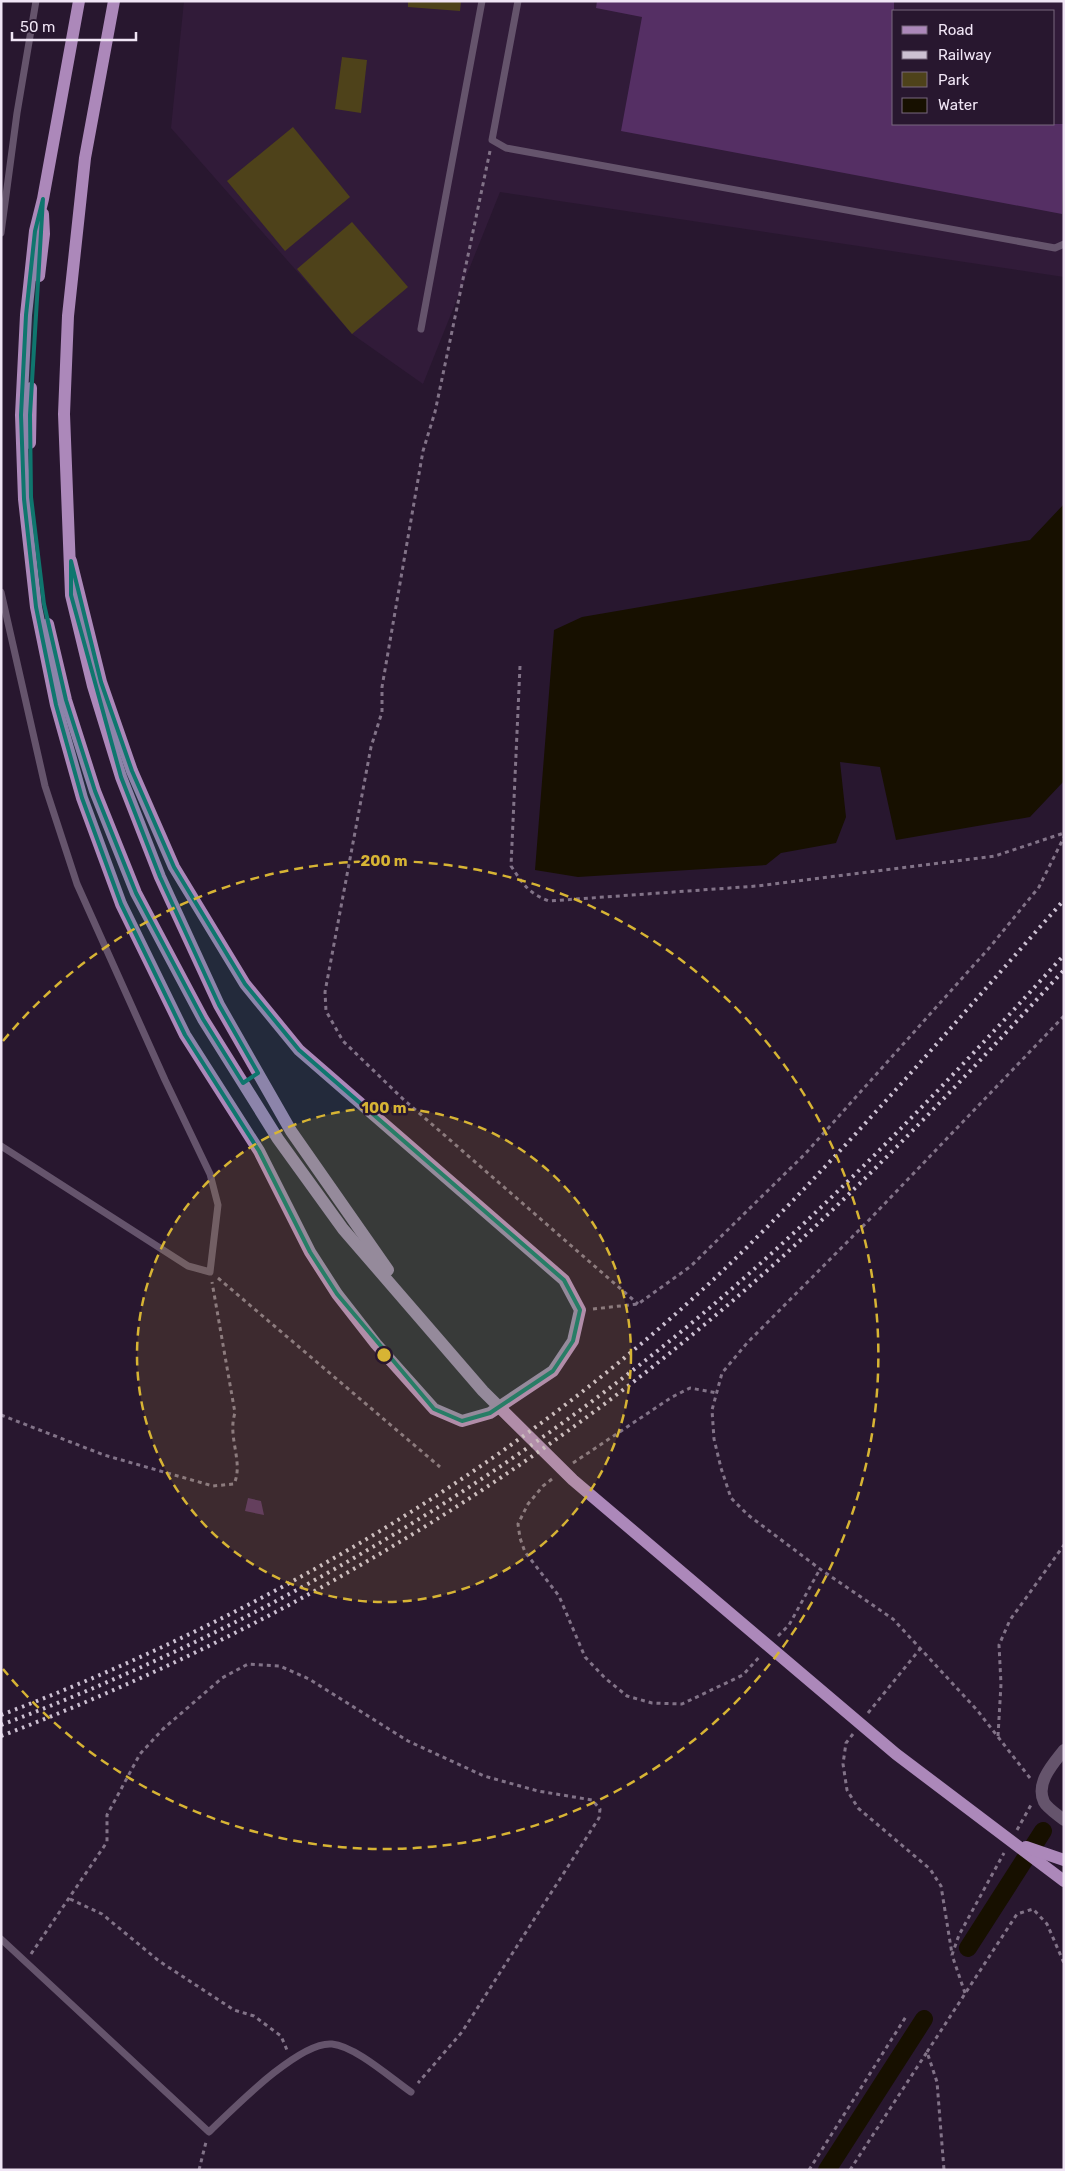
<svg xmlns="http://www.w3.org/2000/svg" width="1065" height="2171" font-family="Rubik,sans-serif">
<rect width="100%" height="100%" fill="#28172f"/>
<path fill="#311b39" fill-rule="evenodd" d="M184,1H1064V277L500,192L423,384L352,334L171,128ZM894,11H1054V124H894Z"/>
<g fill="#4e421a">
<polygon points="408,1 461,1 460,11 408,7"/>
<polygon points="342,57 367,60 361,113 335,109"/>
<polygon points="293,127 350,197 285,251 227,181"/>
<polygon points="352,222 408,287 352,334 297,269"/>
</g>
<polygon fill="#171000" points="1064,504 1064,781 1030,817 896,840 880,767 840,762 846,817 836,843 781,853 766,865 578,877 535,870 554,630 582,617 1030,540"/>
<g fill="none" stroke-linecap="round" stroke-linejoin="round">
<g stroke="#171000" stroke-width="18">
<polyline points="968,1948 1043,1831"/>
<polyline points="827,2170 924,2019"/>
</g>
</g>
<g fill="#552f64">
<polygon points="597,1 894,1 894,124 1064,124 1062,214 621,131 642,17 596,8"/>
<polygon points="248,1498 261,1501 264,1515 245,1511"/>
</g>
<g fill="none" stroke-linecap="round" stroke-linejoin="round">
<g stroke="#827388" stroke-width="3" stroke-dasharray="4 4" stroke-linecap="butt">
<polyline points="490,151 435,412 423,451 382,687 382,712 371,747 325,992 326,1011 343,1041 403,1099 638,1304"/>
<path d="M520,666L511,866C523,884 528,893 549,901L757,886L995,856L1064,833"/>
<polyline points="218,1278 440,1467"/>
<polyline points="593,1309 638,1304 691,1266 805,1154 990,947 1039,887 1064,837"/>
<path d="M1,1415L104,1455L213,1486L234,1484C244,1462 227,1437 235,1413L212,1282"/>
<polyline points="573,1463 672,1397 690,1388 717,1393"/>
<polyline points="552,1479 543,1486 528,1504 518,1524 520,1538 525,1552 559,1596 585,1657 605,1678 627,1696 652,1703 682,1704 743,1675 761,1655"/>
<polyline points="778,1636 789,1625 820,1569"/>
<polyline points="868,1713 920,1649"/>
<polyline points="853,1734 846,1743 843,1764 847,1790 858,1808 930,1869 941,1886 952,1954"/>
<polyline points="998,1736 1001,1684 999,1645 1010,1620 1064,1545"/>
<polyline points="1030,1778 977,1710 893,1619 820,1569 748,1515 731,1498 721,1468 714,1439 712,1410 722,1373 747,1343 870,1219 1064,1016"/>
<polyline points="1017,1830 1031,1805"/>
<polyline points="70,1899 102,1914 159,1961 234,2010 254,2016 281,2036 287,2050"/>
<polyline points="31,1954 107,1842 107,1815 140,1754 163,1729 222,1678 248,1664 280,1666 309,1679 408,1741 484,1776 538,1791 592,1800 600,1809 599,1818 462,2032 418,2083"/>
<polyline points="965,1993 952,1955 959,1935 1004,1853"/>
<polyline points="927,2052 1017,1914 1033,1909 1047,1924 1064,1963"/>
<polyline points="199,2170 206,2142"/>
<polyline points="809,2170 907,2015"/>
<polyline points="850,2170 927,2052 937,2082 944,2170"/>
</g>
<g stroke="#65546c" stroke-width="7">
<polyline points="518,1 492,140 506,148 1055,248 1064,244"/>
<polyline points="1,233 17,113 36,1"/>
<polyline points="421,329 482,1"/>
<polyline points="1,592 45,786 77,884 165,1080 210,1174 218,1205 210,1272 188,1266 1,1146"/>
<path d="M1,1939L209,2132C233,2109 299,2041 332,2044C355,2046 392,2079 411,2092"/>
</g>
<path stroke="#65546c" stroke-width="12" d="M1064,1750C1053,1764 1035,1783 1044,1802C1047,1808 1058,1815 1064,1820"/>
<g stroke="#ac88ba" stroke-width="12">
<polyline points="114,1 85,158 68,316 64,414 71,595 93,686 121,777 160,877 219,1005 291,1131 388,1270"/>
<polyline points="39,276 44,234 43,214"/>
<polyline points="30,443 31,388"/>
<polyline points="71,561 101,682 132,771 174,867 245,984 299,1050 564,1280 580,1310 573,1341 553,1371 490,1413 462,1421 434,1409 376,1344 337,1294 310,1252 259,1151 185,1035 121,904 82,798 56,705 36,607 24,499 21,415 26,315 35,231 43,199 79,1"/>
<polyline points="48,624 66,700 95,791 136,893 203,1019 278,1139 343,1229 483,1391 573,1480 896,1754 1064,1881"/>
<polyline points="1026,1847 1064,1860"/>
</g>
<g stroke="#ccc0d2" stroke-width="4" stroke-dasharray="2.5 5" stroke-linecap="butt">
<path d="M1,1715C272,1612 528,1460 737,1257C852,1144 957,1020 1064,900"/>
<path d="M1,1725C254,1630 492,1490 700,1316C831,1206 949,1081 1064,955"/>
<path d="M1,1736C256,1639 495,1500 704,1325C834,1217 950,1094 1064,970"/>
</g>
</g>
<path fill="#0f766e" fill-opacity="0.2" stroke="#0f766e" stroke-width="4" stroke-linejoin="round" d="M43,199L30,415L31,497L44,604L66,700L95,791L136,893L203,1019L243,1083L258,1073L219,1005L160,877L121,777L71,595V561L101,682L132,771L174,867L245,984L299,1050L564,1280L580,1310L573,1341L553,1371L490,1413L462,1421L434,1409L337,1294L310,1252L259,1151L185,1035L121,904L82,798L56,705L36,607L24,499L21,415L26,315L35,231Z"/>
<circle cx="384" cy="1355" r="247" fill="#d7b434" fill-opacity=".12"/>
<g fill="none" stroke="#d7b434" stroke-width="2.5" stroke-dasharray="9 6">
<circle cx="384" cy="1355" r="247"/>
<path d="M3 1041A494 494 0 1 1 3 1669"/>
</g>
<circle cx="384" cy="1355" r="8" fill="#d7b434" stroke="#28172f" stroke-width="2.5"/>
<g font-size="15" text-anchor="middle" font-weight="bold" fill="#d7b434" stroke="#28172f" stroke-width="5" stroke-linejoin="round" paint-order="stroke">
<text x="384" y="866">200 m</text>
<text x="384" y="1113">100 m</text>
</g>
<rect width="1065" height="2171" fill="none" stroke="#f0e5f5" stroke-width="5"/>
<rect x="892" y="10" width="162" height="115" fill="#28172f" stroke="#78697e"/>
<rect x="902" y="26" width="25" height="8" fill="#ac88ba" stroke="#78697e"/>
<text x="938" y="35" font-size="15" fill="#f0e5f5">Road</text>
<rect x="902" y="51" width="25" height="8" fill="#ccc0d2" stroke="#78697e"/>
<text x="938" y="60" font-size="15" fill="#f0e5f5">Railway</text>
<rect x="902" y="72" width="25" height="15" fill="#4e421a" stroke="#78697e"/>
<text x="938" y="85" font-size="15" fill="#f0e5f5">Park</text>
<rect x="902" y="98" width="25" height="15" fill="#171000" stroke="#78697e"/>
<text x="938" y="110" font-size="15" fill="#f0e5f5">Water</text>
<path d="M12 32v8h124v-8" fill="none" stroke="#f0e5f5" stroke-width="2.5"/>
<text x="20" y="32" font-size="15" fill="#f0e5f5" stroke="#28172f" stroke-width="4" paint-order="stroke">50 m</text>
</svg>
